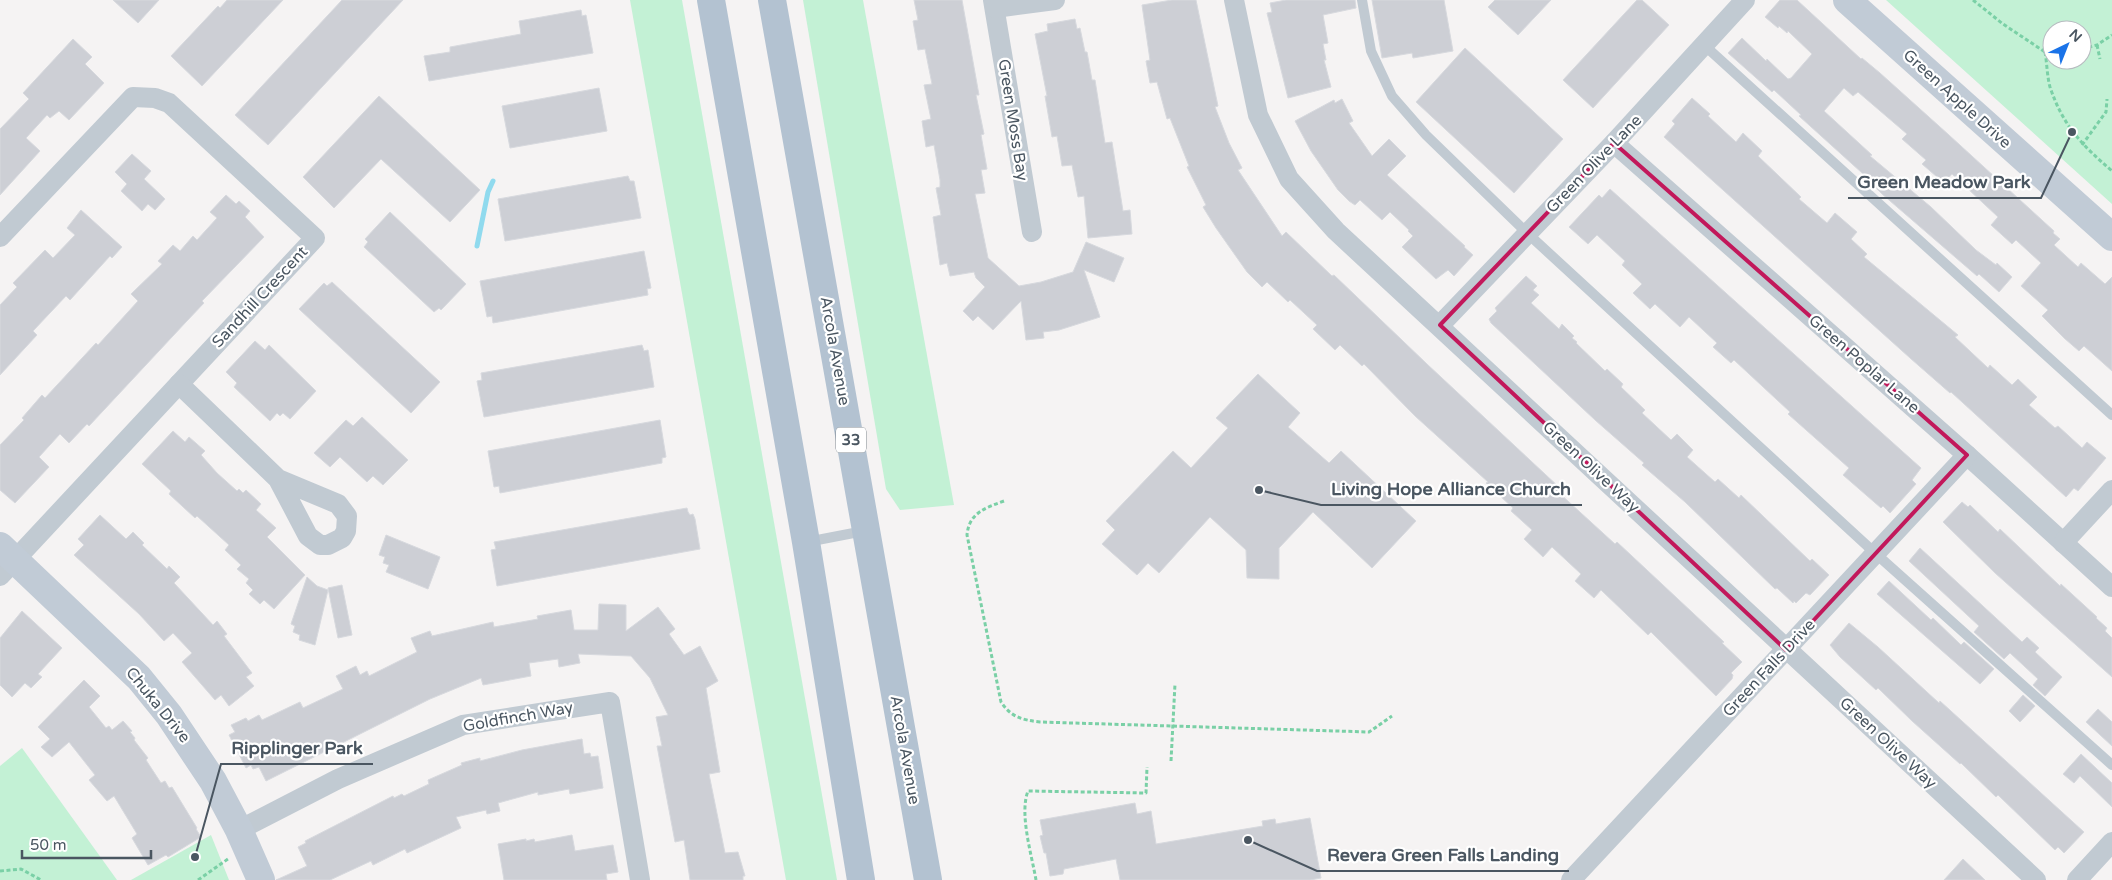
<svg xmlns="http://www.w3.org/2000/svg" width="2112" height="880" font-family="'Varela Round',sans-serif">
<rect width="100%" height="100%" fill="#f5f3f3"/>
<g fill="#c3f1d5" fill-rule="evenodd">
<polygon points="630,0 682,0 837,880 786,880"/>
<polygon points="803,0 863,0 954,505 900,510 886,489"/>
<path d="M1886,0H2112V204ZM2052,30H2082V60H2052Z"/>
<polygon points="22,748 117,880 0,880 0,766"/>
<polygon points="211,835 229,880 131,880"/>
</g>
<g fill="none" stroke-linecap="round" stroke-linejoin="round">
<polyline stroke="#90daee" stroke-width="5" points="477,246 488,192 493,181"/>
</g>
<g fill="#cdcfd5" stroke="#d7d9de">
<polygon points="113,0 159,0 138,23"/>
<polygon points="227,0 283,0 202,86 171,56 218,6 220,8"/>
<polygon points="342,0 403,0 268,145 235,115"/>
<polygon points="914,0 962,0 979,95 976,95 984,134 981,135 987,169 981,170 985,193 975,194 988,258 1019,286 1041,282 1073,272 1086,242 1124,258 1114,282 1084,270 1100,317 1059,330 1043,332 1044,338 1026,340 1021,301 993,330 978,316 973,321 963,311 985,287 976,278 974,272 950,276 947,263 940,265 933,217 941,215 936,188 940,187 940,180 934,145 926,147 922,121 931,119 924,85 932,84 925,49 918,50 913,21 918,20"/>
<polygon points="1172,0 1196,0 1218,106 1215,107 1229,143 1242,168 1238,170 1282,236 1286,232 1332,276 1334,275 1427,364 1560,488 1557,491 1615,544 1617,542 1724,642 1722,643 1742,662 1731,673 1733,675 1732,679 1716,696 1651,632 1648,635 1601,590 1594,598 1575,581 1581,574 1552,547 1543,557 1524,539 1532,530 1511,511 1513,508 1486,483 1488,482 1415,416 1364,364 1362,366 1340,345 1335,350 1313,329 1317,325 1290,300 1288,302 1267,282 1262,287 1247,272 1216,228 1203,207 1206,205 1187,167 1189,166 1170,118 1167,119 1157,82 1150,83 1146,61 1150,60 1142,5"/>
<polygon points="1286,0 1355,0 1356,8 1323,15 1328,43 1323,44 1326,60 1324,60 1331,87 1288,98 1267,13 1272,12 1270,3"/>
<polygon points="1372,0 1444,0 1453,51 1413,58 1412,53 1382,58"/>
<polygon points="1495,0 1551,0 1518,35 1488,7"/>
<polygon points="1637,0 1642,0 1669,25 1593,108 1563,80"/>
<polygon points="1780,0 1797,0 1861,59 1862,58 1880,73 1949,135 2054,231 2053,233 2060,239 2054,245 2078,267 2081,263 2105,284 2112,277 2112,371 2084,346 2079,351 2064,338 2042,316 2048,310 2021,286 2041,263 2016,240 2012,244 1991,225 1998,217 1952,174 1944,183 1922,164 1926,160 1902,139 1907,134 1858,92 1853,96 1844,88 1824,111 1872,155 1870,156 1931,207 1976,250 1996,265 1997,263 2012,277 1999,292 1979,274 1977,276 1882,194 1871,183 1872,182 1799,116 1801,115 1774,90 1772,92 1728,53 1742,38 1766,61 1767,59 1788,79 1791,78 1812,54 1788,31 1787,33 1779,26 1778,28 1765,17"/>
<polygon points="581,10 582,16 586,15 593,53 429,81 424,56 450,52 450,47 521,34 519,21"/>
<polygon points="1075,19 1077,29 1080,28 1085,52 1087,52 1092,80 1095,80 1105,143 1112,142 1123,211 1130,210 1132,234 1088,238 1084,196 1078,197 1072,165 1062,166 1057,136 1052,137 1045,96 1047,96 1035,34 1048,31 1047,24"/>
<polygon points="73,39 92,57 85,64 104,83 69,120 59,111 50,118 47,115 26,138 40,151 0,195 0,129 29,99 23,93"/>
<polygon points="1465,48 1563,139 1514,193 1416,102"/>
<polygon points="599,88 607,131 510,148 502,106"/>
<polygon points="379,96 480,190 450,222 381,159 334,208 303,177"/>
<polygon points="1692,98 1710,114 1708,116 1736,142 1743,133 1762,151 1758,156 1801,197 1799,199 1827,223 1835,213 1857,232 1851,239 1867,254 1864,257 1958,335 1955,337 1988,368 1990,365 2012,385 2018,379 2037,397 2029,405 2055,428 2058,426 2082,448 2087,442 2106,458 2078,491 2074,488 2066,497 1951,392 1950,393 1910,358 1664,137 1675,124 1672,121"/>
<polygon points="1342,99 1353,121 1349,123 1372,156 1389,139 1406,156 1387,175 1465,246 1464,247 1473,255 1454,276 1448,270 1436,279 1402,247 1413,236 1408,231 1409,230 1390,212 1382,220 1360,200 1355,205 1349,201 1338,190 1311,151 1295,121 1334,100 1335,103"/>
<polygon points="132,154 151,171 144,179 165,199 155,210 148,204 142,211 121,191 127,184 115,172"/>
<polygon points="628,176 630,181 634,181 641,218 505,241 498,199"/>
<polygon points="1610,189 1921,468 1912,480 1916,484 1890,513 1883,506 1881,508 1843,475 1849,468 1788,414 1790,412 1734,360 1731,363 1713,347 1717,343 1689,317 1680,327 1655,304 1650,309 1633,293 1642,284 1622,265 1625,261 1597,235 1588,244 1569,227 1599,195 1602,198"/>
<polygon points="226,195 236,204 239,201 250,211 245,217 264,237 202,301 204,303 186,322 89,426 87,424 69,443 60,434 39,457 49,467 15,503 0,490 0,445 24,420 22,418 42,395 45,398 96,343 98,345 138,301 131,294 162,264 158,261 173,245 180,251 193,236 197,240 217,218 210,212"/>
<polygon points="81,210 122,247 112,258 110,256 70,300 66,296 33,331 37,335 0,375 0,305 17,287 13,283 45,250 53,258 75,235 67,228"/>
<polygon points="390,212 466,284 441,310 439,308 434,312 364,247 368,242 365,239"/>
<polygon points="644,251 651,288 647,289 648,295 493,323 492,316 487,317 480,281"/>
<polygon points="1526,276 1537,286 1533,290 1539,295 1531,303 1559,329 1562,324 1574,336 1572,338 1577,342 1576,343 1605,371 1607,369 1623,384 1621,387 1645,410 1642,413 1671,440 1677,434 1693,450 1687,457 1715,482 1718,479 1739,498 1741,495 1810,561 1812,559 1829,575 1810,595 1806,593 1796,603 1794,601 1793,603 1777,588 1775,589 1685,502 1642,465 1644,463 1595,420 1491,323 1489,319 1497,311 1495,308"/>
<polygon points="332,282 440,382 411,413 299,309 324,283 327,286"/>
<polygon points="255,341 265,350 269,345 316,391 290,419 283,413 280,416 277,413 270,421 234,387 237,383 226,372"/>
<polygon points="642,345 644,351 648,350 654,387 484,417 477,381 482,380 481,373"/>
<polygon points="1258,374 1300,413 1288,427 1329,463 1341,451 1416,521 1372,568 1313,512 1279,548 1279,579 1247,578 1246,550 1210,517 1159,573 1148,563 1137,575 1102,544 1115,530 1106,521 1173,451 1191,468 1228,428 1216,418"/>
<polygon points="362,417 408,460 383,485 373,476 367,482 340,457 330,467 314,453 346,420 353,426"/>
<polygon points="660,420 666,457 662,458 662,463 500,493 499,486 494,487 488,451"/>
<polygon points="173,431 185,442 189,437 205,451 201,455 217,473 237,491 239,489 243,493 246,490 261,504 256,510 276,528 267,537 305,575 274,609 264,600 260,604 249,594 253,590 246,583 249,579 237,569 241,565 225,550 229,545 197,516 195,518 169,494 171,491 142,464"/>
<polygon points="1962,502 1968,507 1970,505 1998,532 2000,529 2060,586 2061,584 2097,617 2096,618 2107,628 2105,631 2112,638 2112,677 1995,573 1943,522"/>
<polygon points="687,508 688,512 690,515 693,514 695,519 700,549 497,586 491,550 496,549 494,542"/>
<polygon points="100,515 126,539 133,532 144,543 142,545 167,569 169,566 180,577 174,583 213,625 217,621 227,634 224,636 252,673 246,677 254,686 229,706 221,695 215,700 182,662 192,653 173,633 164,641 139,614 74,555 84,545 78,539"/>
<polygon points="386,535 440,557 428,589 386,572 389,565 383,563 385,557 379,555"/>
<polygon points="1920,548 2022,642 2027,637 2039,648 2035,652 2062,677 2045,696 2033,685 2038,679 2010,653 2004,659 1974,632 1979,626 1909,561"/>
<polygon points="307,577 317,586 328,590 315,645 299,640 300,635 293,632 295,626 291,624"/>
<polygon points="1889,581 1931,620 1933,618 1961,645 1964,642 1994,669 1980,684 1877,594"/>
<polygon points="342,585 352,635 338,638 328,588"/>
<polygon points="599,604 626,605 626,631 658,607 675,629 669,634 684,655 700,646 718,681 706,688 720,772 709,774 725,853 738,852 745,876 743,876 743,880 690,880 684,840 675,842 657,746 662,746 656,717 668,715 650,678 631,656 578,654 580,663 559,667 558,659 529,663 531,676 483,685 481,678 430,699 266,781 259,767 253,769 251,765 246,768 229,735 235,732 231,725 246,718 248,721 259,715 262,720 300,702 303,708 343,689 336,676 356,666 360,675 367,671 369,676 417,652 411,638 430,631 432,636 493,622 494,627 538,619 537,616 571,610 574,630 598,630"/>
<polygon points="22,611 62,648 38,674 42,677 31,688 25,683 12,697 0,685 0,638"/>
<polygon points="1849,623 1878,647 1939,703 1940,701 2084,832 2064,853 2058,847 2055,850 1998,795 1996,797 1961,763 1960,764 1912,721 1878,688 1876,690 1840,657 1830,645"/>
<polygon points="84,680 100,696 89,707 106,728 109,726 112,730 123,721 132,731 130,732 135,738 134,740 148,758 146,760 161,783 165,781 169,788 172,787 197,828 196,829 201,837 168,857 166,855 148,865 132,838 137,834 114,796 107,801 89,780 95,775 69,742 52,757 41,747 50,739 38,727"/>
<polygon points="2023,695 2035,706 2020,722 2009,711"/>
<polygon points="2098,709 2112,722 2112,746 2086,722"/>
<polygon points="582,739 584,754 590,753 591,757 598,756 603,788 570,794 569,789 538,795 538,792 498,803 500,811 487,814 486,810 456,817 461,828 407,853 405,849 373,865 371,861 330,880 276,880 307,866 298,847 306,843 305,841 393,796 394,798 402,794 404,796 429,784 428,780 462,765 461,763 480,758 480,761 522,750"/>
<polygon points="2081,754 2112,783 2112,807 2080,776 2074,783 2063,774"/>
<polygon points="1135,803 1137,814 1151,811 1156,844 1263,826 1262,821 1275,819 1276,824 1310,818 1321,878 1310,880 1120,880 1116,859 1064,869 1063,874 1050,876 1046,853 1044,853 1040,836 1043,835 1040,820"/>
<polygon points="572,835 575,851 613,845 618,872 606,874 607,880 504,880 498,844 526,839 526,841 534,839 535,842"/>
<polygon points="1963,859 1985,880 1944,880"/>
</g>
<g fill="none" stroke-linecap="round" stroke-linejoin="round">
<g stroke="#7ad0a6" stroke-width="3" stroke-dasharray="4 2.5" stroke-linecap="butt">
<polyline points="1973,0 2003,24 2045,52 2052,51"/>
<polyline points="2097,45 2100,59"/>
<polyline points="2082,49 2097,45 2112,35"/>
<path d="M2045,52C2047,63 2047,76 2050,87C2063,126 2082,145 2112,171"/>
<polyline points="2082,145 2106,112 2107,99"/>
<path d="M1004,501C985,508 969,513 967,535L1001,702C1011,717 1022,720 1040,722L1369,732L1392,716"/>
<polyline points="1171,761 1175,684"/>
<polyline points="0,871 21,869 41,880"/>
<polyline points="198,880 228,859"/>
<path d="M1036,880C1032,856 1019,814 1028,791L1146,793L1147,767"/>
</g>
<g stroke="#c1cad2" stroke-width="10">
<polyline points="1362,0 1371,51 1392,96 1426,135 1527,233 1875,553 2112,765"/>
<polyline points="1704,45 2112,415"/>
<polyline points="807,542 864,531"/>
</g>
<g stroke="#c1cad2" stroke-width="20">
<polyline points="993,0 1032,232"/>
<polyline points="1234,0 1258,115 1289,179 1336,231 2036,880"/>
<polyline points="995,8 1055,0"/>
<polyline points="1614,143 1967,455 2112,587"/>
<polyline points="0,237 133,97 155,98 169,103 315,238 0,576"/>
<polyline points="1440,325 1614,143 1745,0"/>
<polyline points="179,384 278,479 308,536 320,545 328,545 342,538 346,531 347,516 338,504 278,479"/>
<polyline points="2063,543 2112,490"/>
<polyline points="239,830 338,779 463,725 610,702 640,880"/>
<polyline points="1571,880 1967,455"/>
<polyline points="2077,880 2112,842"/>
</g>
<g stroke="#c1cbd6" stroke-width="28">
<polyline points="1847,0 2112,237"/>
<polyline points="0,546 139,678 169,715 213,781 239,830 261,880"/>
</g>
<g stroke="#b3c2d1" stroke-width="28">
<polyline points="711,0 806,542 861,880"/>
<polyline points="772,0 928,880"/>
</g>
</g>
<path fill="none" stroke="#c2185b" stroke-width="4" stroke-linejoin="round" d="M1614,143L1967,455L1786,650L1440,325Z"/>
<g text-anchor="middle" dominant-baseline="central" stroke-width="4.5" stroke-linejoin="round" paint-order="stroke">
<rect fill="#fff" stroke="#808990" stroke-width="1" x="836" y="427.5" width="30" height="25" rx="4"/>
<g font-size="15" font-weight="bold" fill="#4a5661">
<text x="851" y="440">33</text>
</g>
<g font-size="16" fill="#4a5661" stroke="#fff">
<text transform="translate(1957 99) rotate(42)">Green Apple Drive</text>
<text transform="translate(1013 120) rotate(81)">Green Moss Bay</text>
<text transform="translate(1594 164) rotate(-46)">Green Olive Lane</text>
<text transform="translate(260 297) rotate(-47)">Sandhill Crescent</text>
<text transform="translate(835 351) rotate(80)">Arcola Avenue</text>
<text transform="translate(1864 364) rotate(41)">Green Poplar Lane</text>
<text transform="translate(1591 467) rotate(43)">Green Olive Way</text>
<text transform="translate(1769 668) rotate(-47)">Green Falls Drive</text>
<text transform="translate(158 705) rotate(51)">Chuka Drive</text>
<text transform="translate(518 717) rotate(-10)">Goldfinch Way</text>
<text transform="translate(1888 743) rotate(43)">Green Olive Way</text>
<text transform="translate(905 750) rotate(80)">Arcola Avenue</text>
</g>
</g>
<path fill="none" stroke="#4a5661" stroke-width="2" d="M2072 132L2041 198H1848M1259 490L1321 505H1582M195 857L221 764H373M1248 840L1317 871H1569"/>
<g fill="#4a5661" stroke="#fff" stroke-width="2">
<circle cx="2072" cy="132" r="5"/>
<circle cx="1259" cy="490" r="5"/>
<circle cx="195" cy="857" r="5"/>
<circle cx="1248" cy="840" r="5"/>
</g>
<g font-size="18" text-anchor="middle" font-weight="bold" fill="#4a5661" stroke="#fff" stroke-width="4.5" stroke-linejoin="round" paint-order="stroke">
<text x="1944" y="188">Green Meadow Park</text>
<text x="1451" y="495">Living Hope Alliance Church</text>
<text x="297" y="754">Ripplinger Park</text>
<text x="1443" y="861">Revera Green Falls Landing</text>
</g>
<g transform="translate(2067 45) rotate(43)"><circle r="24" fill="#ffffff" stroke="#b7bbc0"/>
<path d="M0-4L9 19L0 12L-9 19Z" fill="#1a73e8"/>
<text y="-8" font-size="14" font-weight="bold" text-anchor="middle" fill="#4a5661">N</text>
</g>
<path d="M22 850v8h129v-8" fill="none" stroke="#4a5661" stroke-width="2.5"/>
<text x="30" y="850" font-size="15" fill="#4a5661" stroke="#ffffff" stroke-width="4" paint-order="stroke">50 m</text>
</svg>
